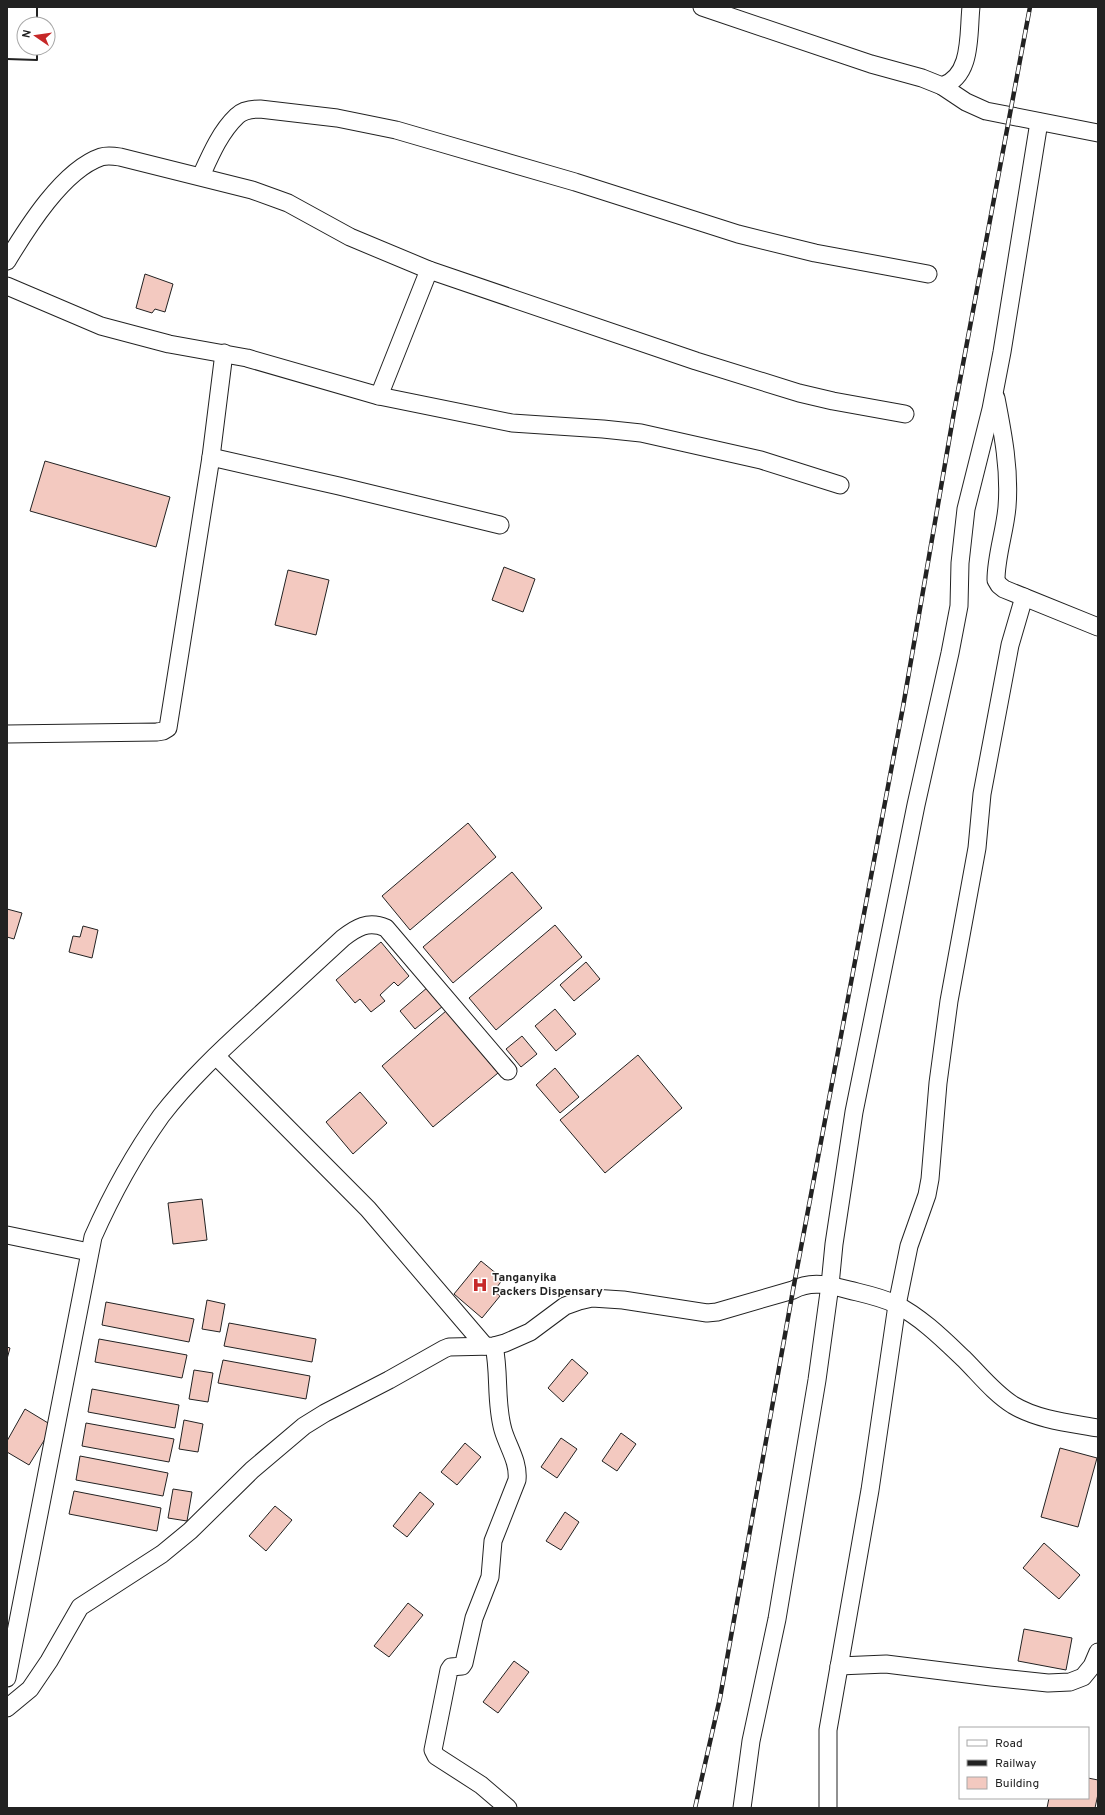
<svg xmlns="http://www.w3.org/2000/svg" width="1105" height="1815" font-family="Overpass,sans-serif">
<rect width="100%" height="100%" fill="#fff"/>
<g fill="#f3c9c0" stroke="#222">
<polygon points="145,274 173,284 165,312 155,309 152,313 136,308"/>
<polygon points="45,461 170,497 156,547 30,511"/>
<polygon points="504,567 535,579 523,612 492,600"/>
<polygon points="288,570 329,580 316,635 275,625"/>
<polygon points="468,823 496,857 410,930 382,896"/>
<polygon points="512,872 542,908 453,983 423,947"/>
<polygon points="7,909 22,913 14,939 7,937"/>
<polygon points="555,925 582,957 496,1030 469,998"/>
<polygon points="83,926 98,930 92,958 69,952 73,936 80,937"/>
<polygon points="381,942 409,976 398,986 394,982 380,995 385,1001 371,1012 360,999 355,1003 336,980"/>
<polygon points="586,962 600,979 574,1001 560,985"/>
<polygon points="428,987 443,1006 415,1029 400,1011"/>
<polygon points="555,1009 576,1034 556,1051 535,1026"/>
<polygon points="446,1011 498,1073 433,1127 382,1066"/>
<polygon points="522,1036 537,1054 521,1067 506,1049"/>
<polygon points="638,1055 682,1108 605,1173 560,1120"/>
<polygon points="555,1068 579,1097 560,1113 536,1085"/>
<polygon points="360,1092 387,1123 353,1154 326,1122"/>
<polygon points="202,1199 207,1240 173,1244 168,1203"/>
<polygon points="481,1261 503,1279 494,1291 500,1296 482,1318 454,1294"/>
<polygon points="207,1300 225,1304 220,1332 202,1329"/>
<polygon points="106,1302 194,1319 189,1342 102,1325"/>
<polygon points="229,1323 316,1339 312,1362 224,1346"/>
<polygon points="99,1339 187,1355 182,1378 95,1362"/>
<polygon points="7,1347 10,1348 7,1359"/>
<polygon points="572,1359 588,1373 563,1402 548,1388"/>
<polygon points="223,1360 310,1376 306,1399 218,1383"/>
<polygon points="194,1370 213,1373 208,1402 189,1399"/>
<polygon points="92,1389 179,1405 175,1428 88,1412"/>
<polygon points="25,1409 53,1426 29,1465 7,1452 7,1441"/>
<polygon points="184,1420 203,1424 198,1452 179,1449"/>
<polygon points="86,1423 174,1439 169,1462 82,1446"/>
<polygon points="621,1433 636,1444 617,1471 602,1461"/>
<polygon points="561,1438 577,1449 557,1478 541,1467"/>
<polygon points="465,1443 481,1457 457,1485 441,1472"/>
<polygon points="1060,1448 1097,1458 1078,1527 1041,1517"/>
<polygon points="80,1456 168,1473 163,1496 76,1480"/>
<polygon points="173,1489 192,1492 187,1521 168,1518"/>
<polygon points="74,1491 161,1508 157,1531 69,1514"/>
<polygon points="420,1492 434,1504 407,1537 393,1526"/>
<polygon points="275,1506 292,1520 266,1551 249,1536"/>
<polygon points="565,1512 579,1522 561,1550 546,1541"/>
<polygon points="1044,1543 1080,1575 1059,1599 1023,1568"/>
<polygon points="408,1603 423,1615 389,1657 374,1646"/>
<polygon points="1024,1629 1072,1638 1066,1670 1018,1661"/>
<polygon points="514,1661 529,1672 498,1713 483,1702"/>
<polygon points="1088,1778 1098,1780 1098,1794 1095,1808 1047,1808 1049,1798 1088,1798"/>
</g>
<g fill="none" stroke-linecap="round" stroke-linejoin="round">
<g stroke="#222" stroke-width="19">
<g id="minor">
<polyline points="702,7 871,64 922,78 942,86 966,102 986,111 1098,133"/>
<path d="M942,86C973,76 968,33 971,7"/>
<path d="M201,176C210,156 220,132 237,116C243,110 252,109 260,109L337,118L396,130L575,182L738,234L815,253L928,274"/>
<path d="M7,261C27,228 63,170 101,157C107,155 114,156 120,157L252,190L288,203L350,237L429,270L696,361L799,393L833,401L905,414"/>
<polyline points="7,286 101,326 169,344 247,358 379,396 512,423 603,429 641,433 761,460 840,485"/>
<polyline points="379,396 429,270"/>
<path d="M996,398C1003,434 1010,470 1007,507C1005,531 996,556 996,580L999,585L1004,589L1098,627"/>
<polyline points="211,457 339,486 500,525"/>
<polyline points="7,734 157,732 163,731 168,728 211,457 224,353"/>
<polyline points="216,1056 368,1209 485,1346"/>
<polyline points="7,1235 89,1252"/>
<path d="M494,1346C500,1374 495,1402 503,1430C508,1447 519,1462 517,1480L493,1541L490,1577L474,1618L464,1663L462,1666L451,1667L449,1670L433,1750L436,1756L481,1785L508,1808"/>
<polyline points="839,1666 886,1664 991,1677 1048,1683 1070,1682 1083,1677 1092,1666 1098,1652"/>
<path d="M7,1678L93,1237C112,1194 134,1154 161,1116C188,1081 221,1050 254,1020C283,993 313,966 343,938C356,928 368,920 386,928L508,1071"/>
<path d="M7,1708L30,1689L49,1661L80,1607L162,1554L190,1531L252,1470L304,1426L325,1413L389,1380L444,1349L449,1347L494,1346L505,1343L530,1332L565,1306L579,1301L592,1298L623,1300L707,1313L717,1312L793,1290C811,1280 830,1285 849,1290C865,1294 881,1297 895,1304C921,1317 944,1340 964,1359C980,1375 994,1393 1013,1405C1038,1420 1070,1423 1098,1428"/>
<polyline points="742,1808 751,1741 777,1619 817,1380 830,1285 834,1244 854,1112 916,805 950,653 959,606 960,563 966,509 991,409 1002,352 1039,122"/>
<polyline points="828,1808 828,1730 870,1490 897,1305 909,1246 927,1195 930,1179 938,1083 949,1001 977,848 982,794 1010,645 1024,597"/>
</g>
</g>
<use href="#minor" stroke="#fff" stroke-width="17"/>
<g stroke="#222" stroke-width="4.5">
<polyline id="rail" points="695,1808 720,1698 793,1290 903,707 954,412 1030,7"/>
</g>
<use href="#rail" stroke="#fff" stroke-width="3" stroke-dasharray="9" stroke-linecap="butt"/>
<g stroke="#222" stroke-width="2">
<polyline points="37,7 37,24"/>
<polyline points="7,59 37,60 37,48"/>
</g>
</g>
<defs>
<g id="hospital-bare" transform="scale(1.2)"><path d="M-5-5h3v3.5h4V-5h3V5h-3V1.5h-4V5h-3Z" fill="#c62828" stroke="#fff" stroke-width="2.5" paint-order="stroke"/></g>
</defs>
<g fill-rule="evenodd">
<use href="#hospital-bare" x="480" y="1285"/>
</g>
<g text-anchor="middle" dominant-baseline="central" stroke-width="3" stroke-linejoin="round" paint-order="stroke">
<g font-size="12" font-weight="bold" fill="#222" stroke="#fff" text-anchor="start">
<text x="492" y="1278">Tanganyika<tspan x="492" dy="14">Packers Dispensary</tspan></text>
</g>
</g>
<rect width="1105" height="1815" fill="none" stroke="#222222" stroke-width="16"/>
<rect x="959" y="1727" width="130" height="72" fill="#ffffff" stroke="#a7a7a7"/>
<rect x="967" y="1740" width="20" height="6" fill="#ffffff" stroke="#a7a7a7"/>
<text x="995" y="1747" font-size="12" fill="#222222">Road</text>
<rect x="967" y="1760" width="20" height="6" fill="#222222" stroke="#a7a7a7"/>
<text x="995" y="1767" font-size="12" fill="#222222">Railway</text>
<rect x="967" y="1777" width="20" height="12" fill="#f3c9c0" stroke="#a7a7a7"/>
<text x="995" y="1787" font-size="12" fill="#222222">Building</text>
<g transform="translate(36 36) rotate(283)"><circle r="19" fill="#ffffff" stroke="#a7a7a7"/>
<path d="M0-3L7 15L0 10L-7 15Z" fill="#c62828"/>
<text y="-6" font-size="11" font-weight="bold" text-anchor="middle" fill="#222222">N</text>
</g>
</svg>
